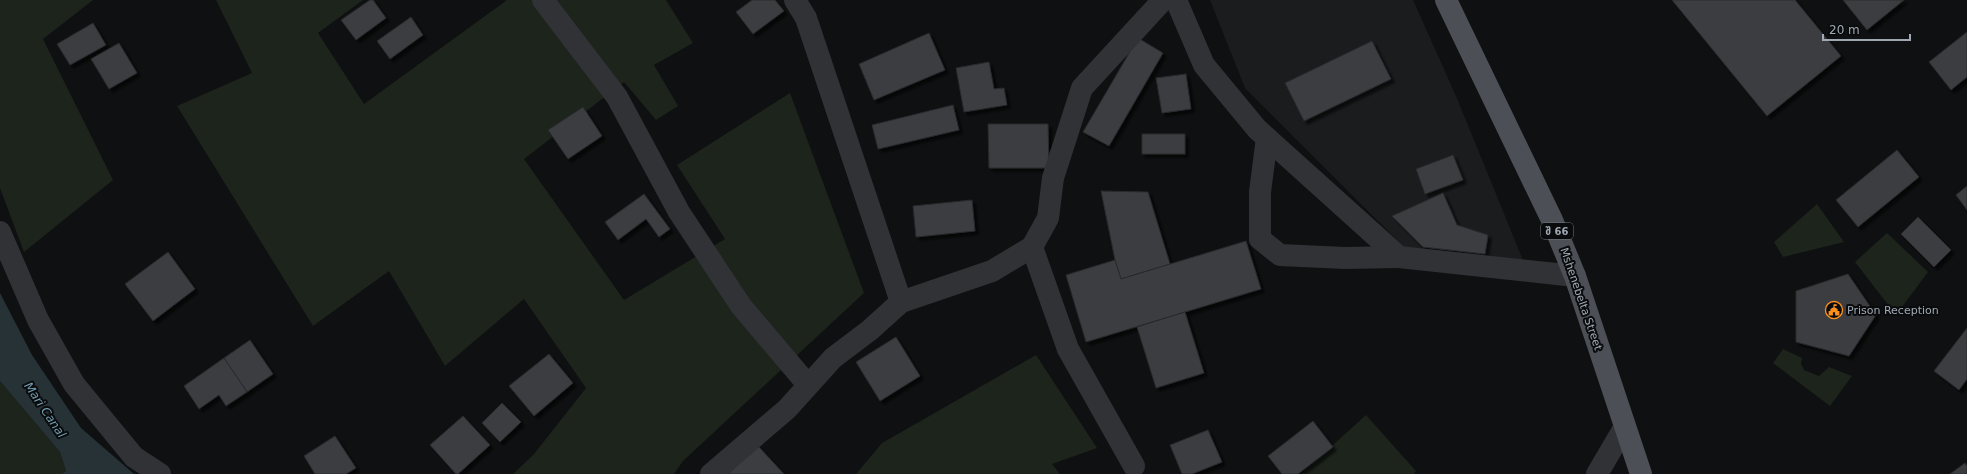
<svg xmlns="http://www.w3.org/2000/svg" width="1967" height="474" font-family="'DejaVu Sans',sans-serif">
<defs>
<filter id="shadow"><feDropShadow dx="3.5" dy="3.5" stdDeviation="1" flood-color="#0009"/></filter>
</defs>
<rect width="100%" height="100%" fill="#0f1011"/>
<polygon fill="#1b1c1e" points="1210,0 1413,0 1456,96 1525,265 1408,251 1245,88"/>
<g fill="#1c241c">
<polygon points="0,0 93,0 43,39 113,180 24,252 0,188"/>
<polygon points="216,0 363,0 318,33 364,104 507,0 666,0 693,43 654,65 678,106 656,120 624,82 524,159 624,300 725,239 677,165 790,93 864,293 683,461 674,474 513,474 534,454 586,388 524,299 445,366 389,271 313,326 177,106 252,73"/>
<polygon points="1817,204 1844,242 1783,257 1774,242"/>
<polygon points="1887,233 1928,272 1896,315 1855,262"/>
<polygon points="1783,349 1802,358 1801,364 1804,370 1819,376 1829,367 1852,376 1830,406 1773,363"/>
<polygon points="1036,355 1097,448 1052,464 1060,474 856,474 882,443"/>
<polygon points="0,381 60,452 66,471 62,474 0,474"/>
<polygon points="1366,415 1416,471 1414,474 1301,474"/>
</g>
<polygon fill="#273237" points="0,293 32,355 81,428 134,474 62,474 66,471 60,452 0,381"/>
<g fill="#3b3e41" stroke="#292a2d" filter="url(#shadow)">
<polygon points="370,0 373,0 386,18 356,40 341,20"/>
<polygon points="752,0 775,0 784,11 753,34 736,12"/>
<polygon points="1672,0 1795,0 1841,56 1767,116"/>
<polygon points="1843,0 1904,0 1867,30"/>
<polygon points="411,17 423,35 390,59 377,41"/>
<polygon points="93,23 106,45 70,65 57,44"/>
<polygon points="1967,32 1967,77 1951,90 1929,62"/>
<polygon points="929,33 945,70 874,100 859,64"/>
<polygon points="1138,38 1163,53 1109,146 1083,132"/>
<polygon points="1372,41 1391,79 1304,121 1285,83"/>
<polygon points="119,43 137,73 109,89 91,59"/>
<polygon points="989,62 994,89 1004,88 1007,105 964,112 956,68"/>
<polygon points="1186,74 1191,109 1162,113 1156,78"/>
<polygon points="953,105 959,130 878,149 872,125"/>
<polygon points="583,107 602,136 568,159 548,130"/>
<polygon points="988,124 1048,124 1049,168 989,168"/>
<rect x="1142" y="134" width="43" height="20"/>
<polygon points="1897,150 1919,177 1858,227 1836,200"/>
<polygon points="1453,155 1463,180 1425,194 1416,169"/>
<polygon points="1967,186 1967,210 1956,195"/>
<polygon points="1101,191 1148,192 1170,264 1121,279 1115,260"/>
<polygon points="1443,193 1457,225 1488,235 1485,254 1423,247 1392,216"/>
<polygon points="644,194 670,229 659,237 646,219 618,240 605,222"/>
<polygon points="972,200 975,231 916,237 913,206"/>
<polygon points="1918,217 1951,250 1934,267 1901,234"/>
<polygon points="1246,241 1261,289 1086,342 1066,275 1115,260 1121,279"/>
<polygon points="168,252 195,289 153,321 125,284"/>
<polygon points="1848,274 1876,315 1849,356 1796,342 1796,291"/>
<polygon points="1185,312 1204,373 1156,388 1137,327"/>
<polygon points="1967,328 1967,379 1959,390 1934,371"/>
<polygon points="896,337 920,376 880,401 856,362"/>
<polygon points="250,340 273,374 247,392 224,358"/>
<polygon points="549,354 573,383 534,416 509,386"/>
<polygon points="224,358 247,392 226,406 219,395 199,409 184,386"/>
<polygon points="502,403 521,422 500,442 482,423"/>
<polygon points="463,416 490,445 458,474 456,474 430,445"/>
<polygon points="1313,421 1333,447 1298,474 1282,474 1268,456"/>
<polygon points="1208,430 1222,462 1192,474 1182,474 1170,445"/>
<polygon points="335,436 356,468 346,474 315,474 304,456"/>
<polygon points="758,446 784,474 728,474"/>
<polygon points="1965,463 1967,466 1967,474 1950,474"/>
</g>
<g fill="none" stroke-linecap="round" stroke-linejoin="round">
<g stroke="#303236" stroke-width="22">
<polyline points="543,0 617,97 679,212 741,306 808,385"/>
<polyline points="795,0 806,18 901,302 992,271 1032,247 1048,218 1053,178 1082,88 1163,0"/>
<polyline points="1176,0 1204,65 1257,129 1399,257 1575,276"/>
<polyline points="1267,138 1260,192 1260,239 1280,255 1345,258 1399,257"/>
<polyline points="0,232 38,320 74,384 134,457 160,474"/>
<polyline points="1032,247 1068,349 1134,466"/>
<polyline points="711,474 787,409 833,358 870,330 901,302"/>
<polyline points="1597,474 1624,428"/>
</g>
<polyline stroke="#4c4f55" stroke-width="22" points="1446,0 1552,220 1575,276 1641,474"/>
</g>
<defs>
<g id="civic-ring" transform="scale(0.9)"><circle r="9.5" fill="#0a0b0c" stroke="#fe911b" stroke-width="1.5"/><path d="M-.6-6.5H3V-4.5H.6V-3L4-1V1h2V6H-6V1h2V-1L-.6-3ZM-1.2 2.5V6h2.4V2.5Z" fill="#fe911b"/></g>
</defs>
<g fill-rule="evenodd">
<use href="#civic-ring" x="1834" y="310"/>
</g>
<g text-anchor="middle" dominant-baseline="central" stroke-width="4" stroke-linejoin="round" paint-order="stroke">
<rect fill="#0a0b0c" stroke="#727981" stroke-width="1" x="1541" y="223" width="32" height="16" rx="3"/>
<g font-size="10" font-weight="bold" fill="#9fa8b3">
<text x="1557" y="231">შ 66</text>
</g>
<g font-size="11" fill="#9fa8b3" stroke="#0a0b0c">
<text transform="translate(1581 299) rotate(71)">Mshenebelta Street</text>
</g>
<g font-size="11" fill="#9fa8b3" stroke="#0a0b0c" text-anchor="start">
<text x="1847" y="310">Prison Reception</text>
</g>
<g font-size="12" font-style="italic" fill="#739db1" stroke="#0a0b0c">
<text transform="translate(45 410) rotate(56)">Mari Canal</text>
</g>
</g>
<path d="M1823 34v6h87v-6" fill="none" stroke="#9fa8b3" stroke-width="2"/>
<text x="1829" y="34" font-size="12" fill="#9fa8b3" stroke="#0a0b0c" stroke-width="3" paint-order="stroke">20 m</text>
</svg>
